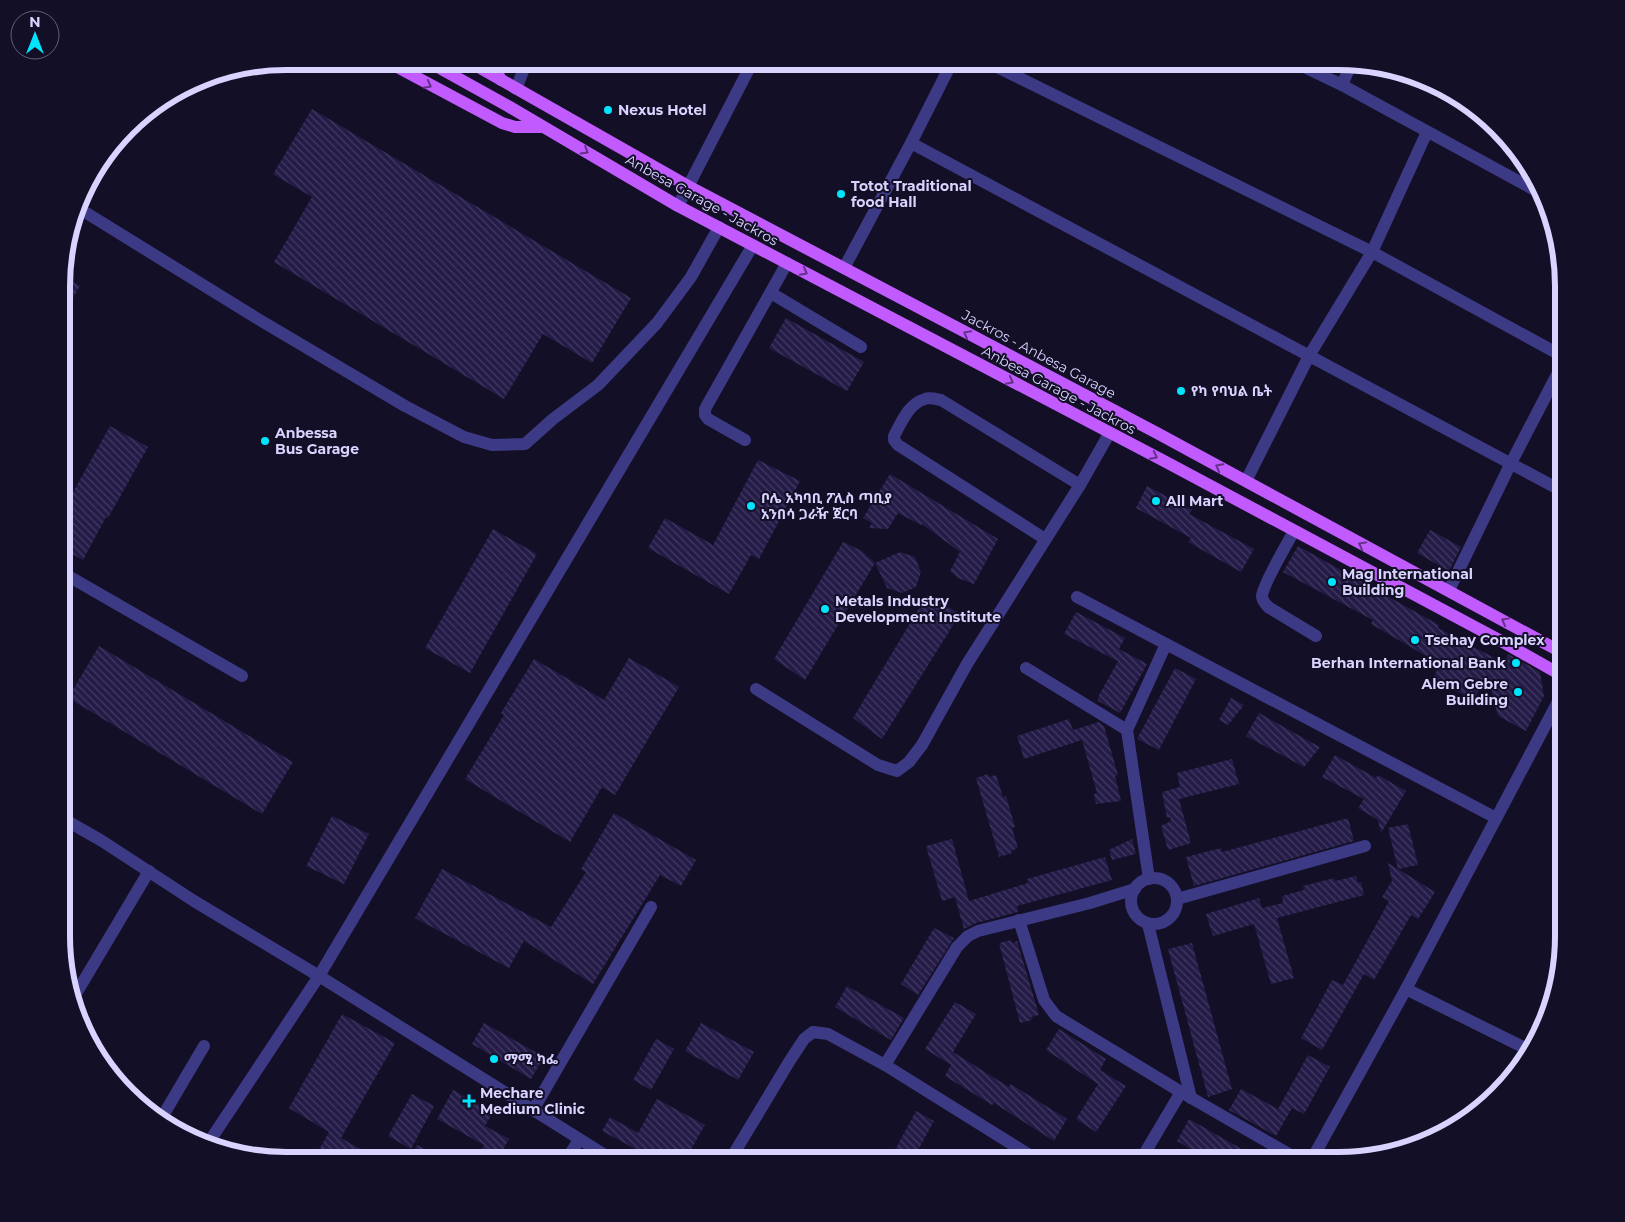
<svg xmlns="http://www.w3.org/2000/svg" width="1625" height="1222" font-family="Montserrat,'Noto Sans Ethiopic',sans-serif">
<defs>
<pattern id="building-back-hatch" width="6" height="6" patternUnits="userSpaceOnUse" patternTransform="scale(1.25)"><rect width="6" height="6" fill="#241b47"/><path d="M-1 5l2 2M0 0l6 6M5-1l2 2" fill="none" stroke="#433b63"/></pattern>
</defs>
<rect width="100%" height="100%" fill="#130f26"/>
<g fill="url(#building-back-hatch)">
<polygon points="1312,62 1343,62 1338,74"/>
<polygon points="312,109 631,298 592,363 543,334 504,399 274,262 312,197 273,174"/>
<polygon points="63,276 80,286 63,315"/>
<polygon points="786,318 864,362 847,391 769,348"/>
<polygon points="110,426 148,447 108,518 106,517 83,560 63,549 63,510"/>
<polygon points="758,460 800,481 759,559 751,555 729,594 648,548 665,518 713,545"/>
<polygon points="890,474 998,539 974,584 958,578 950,571 960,552 922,524 921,525 898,513 888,529 869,528 872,523 863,518"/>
<polygon points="1147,486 1192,510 1189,514 1254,549 1241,572 1188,542 1191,538 1136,508"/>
<polygon points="493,529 537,554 470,673 425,648"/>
<polygon points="1430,530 1461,547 1449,571 1417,553"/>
<polygon points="843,542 862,551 875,563 900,552 915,557 921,572 916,587 902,593 887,588 875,563 805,680 774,659"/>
<polygon points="1298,546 1439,625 1438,628 1504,663 1508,654 1540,672 1544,696 1526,731 1498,716 1487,675 1474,700 1433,679 1440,664 1371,624 1373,620 1283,572"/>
<polygon points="927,595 946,603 945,605 960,614 882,739 853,718"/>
<polygon points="1076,612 1125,638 1119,649 1147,664 1120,713 1098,701 1098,697 1118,661 1064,634"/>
<polygon points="99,646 293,762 262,814 68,698"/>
<polygon points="629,658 679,687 615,795 602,787 570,842 465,779 504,715 501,713 534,659 604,700"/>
<polygon points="1175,668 1196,679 1159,750 1137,739"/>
<polygon points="1231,698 1244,705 1228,725 1219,720"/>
<polygon points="1259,713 1307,740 1320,747 1304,767 1246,736"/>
<polygon points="1069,719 1073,730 1099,722 1104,726 1118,775 1115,776 1121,801 1096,804 1094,794 1097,793 1082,740 1024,759 1017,736"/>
<polygon points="1335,755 1376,778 1378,775 1406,791 1381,833 1378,820 1358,808 1364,799 1322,777"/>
<polygon points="1232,759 1239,784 1179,799 1191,843 1168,850 1161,826 1171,821 1170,817 1167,818 1162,792 1180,787 1177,773"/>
<polygon points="988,774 989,777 996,775 1003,797 1006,796 1015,827 1012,828 1018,848 1011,851 1012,853 999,857 976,778"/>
<polygon points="614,813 696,860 681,886 660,875 593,984 524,941 509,968 415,918 442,869 551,927 586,872 581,869"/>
<polygon points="332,816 369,834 344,884 306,866"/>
<polygon points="1348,818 1354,841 1194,886 1186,857 1221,848 1222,852"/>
<polygon points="1408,824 1418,865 1398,869 1435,892 1418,919 1411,915 1374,980 1364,974 1322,1050 1301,1038 1332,980 1343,985 1389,901 1382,897 1392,881 1388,863 1398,869 1388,828"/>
<polygon points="952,839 969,901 1028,883 1027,879 1105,857 1112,880 1017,906 1018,912 976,923 964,929 955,897 942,901 926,846"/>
<polygon points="1132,839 1136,854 1112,860 1109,850"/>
<polygon points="1356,876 1358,883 1361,882 1364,895 1277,918 1294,978 1271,984 1254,924 1213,936 1206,914 1259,898 1262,908 1283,903 1282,896 1304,890 1303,886 1334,878 1335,881"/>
<polygon points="934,928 954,938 918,995 901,984"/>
<polygon points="1011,940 1012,943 1017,941 1039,1015 1031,1017 1032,1020 1020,1023 999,943"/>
<polygon points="1192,943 1232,1089 1208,1097 1168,949"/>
<polygon points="847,986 904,1018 891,1040 835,1007"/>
<polygon points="955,1002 976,1014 953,1052 1009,1087 1011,1084 1067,1119 1054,1141 994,1103 992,1105 945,1076 951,1065 925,1049"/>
<polygon points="342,1014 395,1043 341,1138 380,1160 313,1160 329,1132 289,1108"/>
<polygon points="484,1023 544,1057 531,1079 472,1044"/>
<polygon points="701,1023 754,1052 738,1080 685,1051"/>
<polygon points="1059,1029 1106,1059 1100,1070 1126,1086 1096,1132 1076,1119 1098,1084 1046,1050"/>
<polygon points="656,1039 674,1049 651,1090 633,1080"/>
<polygon points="1308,1055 1330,1067 1304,1114 1292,1108 1276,1136 1229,1110 1241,1089 1278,1109"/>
<polygon points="453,1090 493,1112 485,1126 509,1139 497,1160 475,1160 484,1145 437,1119"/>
<polygon points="412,1094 434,1106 411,1149 388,1136"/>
<polygon points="657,1099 705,1125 685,1160 656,1160 602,1131 610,1117 638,1133"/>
<polygon points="916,1111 934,1121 912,1161 889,1161"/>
<polygon points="1189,1119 1247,1152 1242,1161 1217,1161 1210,1157 1208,1159 1177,1141"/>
<polygon points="417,1145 446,1160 409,1160"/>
</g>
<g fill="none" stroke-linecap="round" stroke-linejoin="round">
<g stroke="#3d3a85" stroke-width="12">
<polyline points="987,62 1372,252 1564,357"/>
<polyline points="1294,62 1342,85 1542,194"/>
<polyline points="1342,85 1352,62"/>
<polyline points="516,89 527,61"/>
<polyline points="911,143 1564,492"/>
<polyline points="678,206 753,61"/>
<polyline points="80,209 258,319 405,406 464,437 492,445 525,444 553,419 598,385 657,323 691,277 719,227"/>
<polyline points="844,268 911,143 952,62"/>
<polyline points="771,293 861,347"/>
<polyline points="745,440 708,419 705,415 705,409 787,263"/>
<polyline points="1246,481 1309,356 1372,252 1427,132"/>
<path d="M1294,531C1287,544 1263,584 1262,596C1262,601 1265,603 1268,607L1316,636"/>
<path d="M1045,539L898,445L894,440V436C901,423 909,403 925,399C929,397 936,399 941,400L1080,485"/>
<polyline points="63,573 242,676"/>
<polyline points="1449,590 1511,463 1564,361"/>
<polyline points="1077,597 1496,818"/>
<polyline points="1026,668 1127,730"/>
<polyline points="756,689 878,765 897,771 909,762 922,745 967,664 1080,485 1109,434"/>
<polyline points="62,818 102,841 194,901 319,976 613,1160"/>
<circle cx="1154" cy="901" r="23"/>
<polyline points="1149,879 1127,730 1166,644"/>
<polyline points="1177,899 1365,846"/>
<polyline points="1019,920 1044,1000 1056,1016 1181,1092 1301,1161"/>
<polyline points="1148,924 1191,1098"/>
<polyline points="1406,989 1529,1050"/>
<polyline points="74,997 149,871"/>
<polyline points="885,1065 957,947 968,936 978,931 1090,903 1135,889"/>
<polyline points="533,1110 651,907"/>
<polyline points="161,1119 204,1046"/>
<polyline points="207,1145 319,976 753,245"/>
<polyline points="566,1160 579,1140"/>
<polyline points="730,1160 789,1062 804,1039 813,1032 828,1034 885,1065 1039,1161"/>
<polyline points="1140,1161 1181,1092"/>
<polyline points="1311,1161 1406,989 1563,692"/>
</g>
<g stroke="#c25bff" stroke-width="12">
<polyline points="386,61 502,123 515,127 542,127"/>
<polyline points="427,61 508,106 678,206 1166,462 1503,642 1563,676"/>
<polyline points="468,61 688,186 1157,433 1563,653"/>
<polyline points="491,61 501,80"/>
</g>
</g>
<defs><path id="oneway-chevron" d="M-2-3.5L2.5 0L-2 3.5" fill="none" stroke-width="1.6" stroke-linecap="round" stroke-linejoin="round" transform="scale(1.25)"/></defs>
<g stroke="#623188">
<use href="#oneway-chevron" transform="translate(428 85) rotate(28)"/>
<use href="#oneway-chevron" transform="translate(585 151) rotate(31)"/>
<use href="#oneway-chevron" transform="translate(804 272) rotate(28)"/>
<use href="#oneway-chevron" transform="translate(967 334) rotate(-152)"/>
<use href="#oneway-chevron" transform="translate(1010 381) rotate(28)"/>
<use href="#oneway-chevron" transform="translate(1154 456) rotate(27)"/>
<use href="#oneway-chevron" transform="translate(1219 467) rotate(-152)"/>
<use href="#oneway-chevron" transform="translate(1362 545) rotate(-151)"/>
<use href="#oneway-chevron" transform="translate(1505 621) rotate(-151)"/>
</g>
<g fill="#00e5ff" stroke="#130f26" stroke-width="2">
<circle cx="608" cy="110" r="5"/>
<circle cx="841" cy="194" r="5"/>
<circle cx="1181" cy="391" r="5"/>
<circle cx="265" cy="441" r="5"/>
<circle cx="1156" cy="501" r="5"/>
<circle cx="751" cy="506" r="5"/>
<circle cx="1332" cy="582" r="5"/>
<circle cx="825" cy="609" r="5"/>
<circle cx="1415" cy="640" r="5"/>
<circle cx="1516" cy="663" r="5"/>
<circle cx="1518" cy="692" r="5"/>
<circle cx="494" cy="1059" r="5"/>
<path d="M466.5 1093.5h5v5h5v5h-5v5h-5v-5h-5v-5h5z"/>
</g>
<g text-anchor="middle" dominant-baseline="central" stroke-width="4" stroke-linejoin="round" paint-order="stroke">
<g font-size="14" font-weight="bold" fill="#d9d4ff" stroke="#130f26" text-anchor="start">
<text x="618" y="110">Nexus Hotel</text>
<text x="851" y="186">Totot Traditional<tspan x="851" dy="16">food Hall</tspan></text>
<text x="1191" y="391">የካ የባህል ቤት</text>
<text x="275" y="433">Anbessa<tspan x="275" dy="16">Bus Garage</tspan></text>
<text x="761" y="498">ቦሌ አካባቢ ፖሊስ ጣቢያ<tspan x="761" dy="16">አንበሳ ጋራዥ ጀርባ</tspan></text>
<text x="1166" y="501">All Mart</text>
<text x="1342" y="574">Mag International<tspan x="1342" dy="16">Building</tspan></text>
<text x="835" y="601">Metals Industry<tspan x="835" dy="16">Development Institute</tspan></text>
<text x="1425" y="640">Tsehay Complex</text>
<text x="1506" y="663" text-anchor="end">Berhan International Bank</text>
<text x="1508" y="684" text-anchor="end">Alem Gebre<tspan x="1508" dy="16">Building</tspan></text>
<text x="504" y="1059">ማሚ ካፌ</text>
<text x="480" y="1093">Mechare<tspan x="480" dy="16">Medium Clinic</tspan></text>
</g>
<g font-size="14" fill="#d9d4ff" stroke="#130f26">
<text transform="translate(702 200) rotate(29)">Anbesa Garage - Jackros</text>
<text transform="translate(1039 354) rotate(28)">Jackros - Anbesa Garage</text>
<text transform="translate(1059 390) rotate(28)">Anbesa Garage - Jackros</text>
</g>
</g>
<path d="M0 0H1625V1222H0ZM286 70H1339A216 216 0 0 1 1555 286V936A216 216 0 0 1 1339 1152H286A216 216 0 0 1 70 936V286A216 216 0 0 1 286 70Z" fill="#130f26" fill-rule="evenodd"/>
<path fill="none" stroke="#d9d4ff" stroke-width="6" d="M286 70H1339A216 216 0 0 1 1555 286V936A216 216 0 0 1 1339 1152H286A216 216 0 0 1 70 936V286A216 216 0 0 1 286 70Z"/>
<g transform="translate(35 35)"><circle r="24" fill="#130f26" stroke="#625e7d"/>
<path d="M0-4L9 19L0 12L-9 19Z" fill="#00e5ff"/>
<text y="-8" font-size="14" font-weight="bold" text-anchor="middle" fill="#d9d4ff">N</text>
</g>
</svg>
